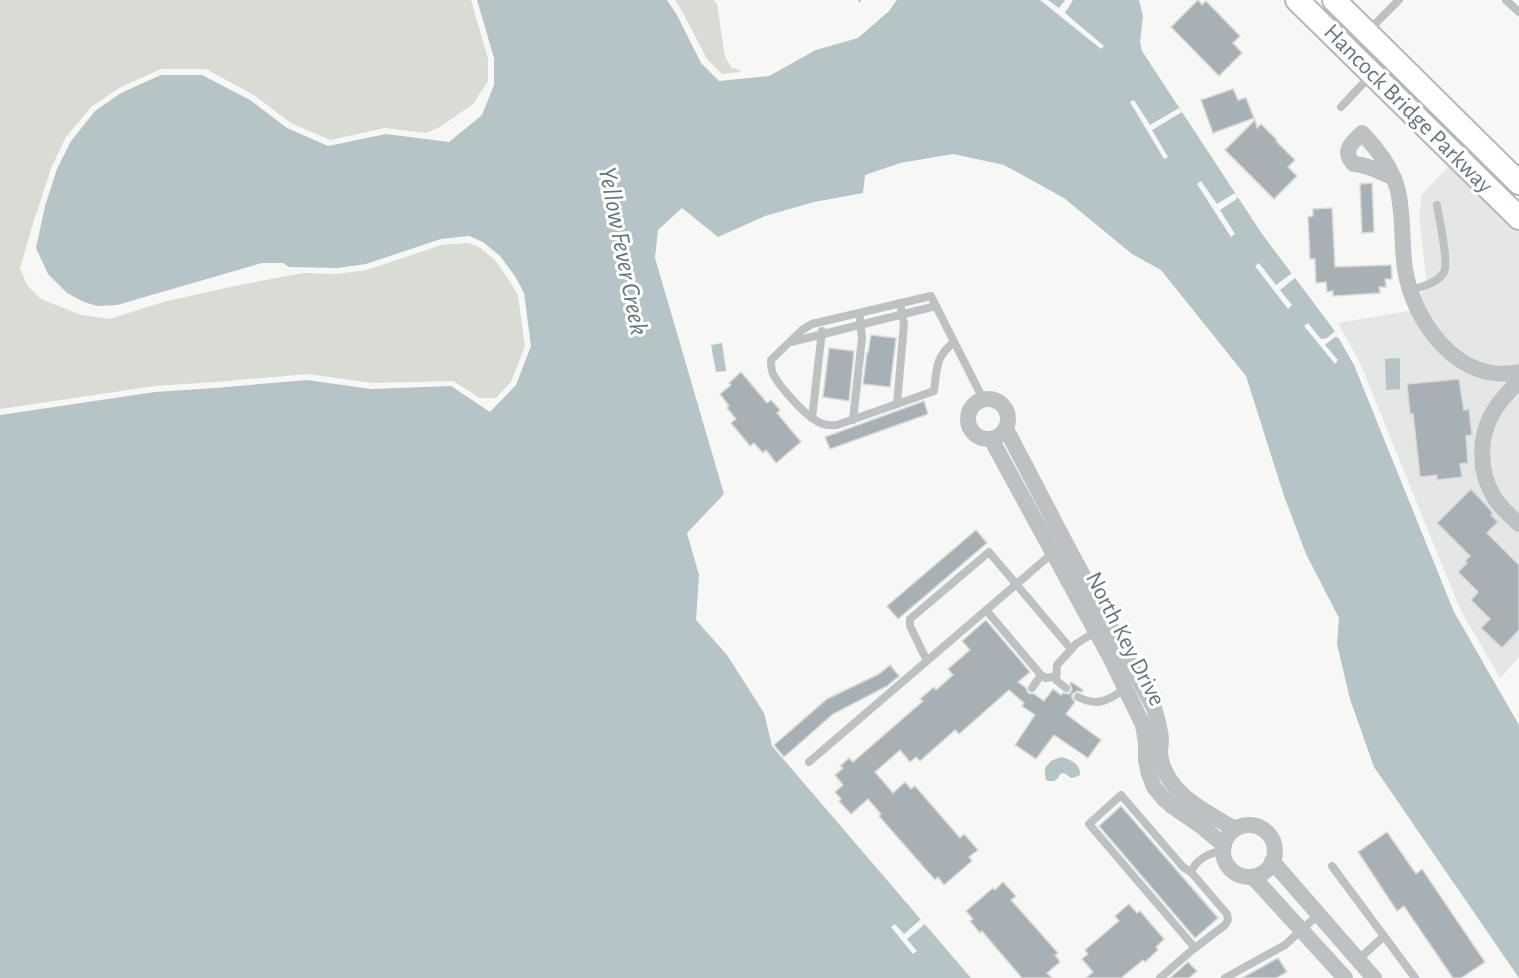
<svg xmlns="http://www.w3.org/2000/svg" width="1519" height="978" font-family="'Alegreya Sans',sans-serif">
<rect width="100%" height="100%" fill="#f7f7f5"/>
<polygon fill="#e5e7e6" points="1452,163 1519,229 1519,657 1500,678 1460,609 1360,363 1338,323 1409,311 1427,285 1419,215 1422,194"/>
<g fill="#d8dcd4">
<polygon points="0,0 471,0 488,59 488,81 473,104 440,127 426,133 385,128 330,140 291,123 254,95 206,69 161,69 119,88 91,107 66,137 51,168 37,212 35,217 20,268 27,285 41,299 81,315 110,319 163,302 235,286 303,273 336,274 367,270 441,245 468,243 479,247 495,260 509,280 518,296 525,346 511,382 496,398 480,398 453,381 372,383 308,374 215,382 155,386 0,409"/>
<polygon points="675,0 714,0 717,4 725,57 732,68 738,69 741,72 722,74 707,59 682,11"/>
</g>
<g fill="#b5c4c6">
<polygon points="477,0 667,0 677,15 701,63 719,81 769,76 816,50 858,38 889,11 897,0 1139,0 1143,16 1140,42 1142,51 1262,234 1334,330 1354,365 1454,612 1519,725 1519,978 1374,767 1350,699 1337,644 1339,618 1306,554 1284,496 1246,376 1161,270 1132,254 1064,198 1004,165 953,154 900,163 865,175 863,193 814,202 765,216 718,237 682,208 658,230 655,258 724,494 687,533 699,575 696,620 727,655 764,713 772,746 971,978 0,978 0,415 155,392 215,388 307,380 371,389 451,386 490,412 516,385 531,346 524,293 515,276 500,256 483,242 469,236 441,239 366,264 337,268 289,267 283,263 262,263 117,305 97,306 84,302 67,293 48,274 36,248 45,206 57,169 71,141 95,111 121,93 161,75 202,75 250,100 287,128 328,146 386,134 449,142 482,115 494,85 494,58"/>
<polygon points="722,343 726,371 716,372 711,345"/>
<polygon points="1400,358 1400,389 1386,390 1385,359"/>
<path d="M1061,757C1070,759 1081,764 1080,775L1076,777L1071,778L1064,773L1060,774C1058,781 1052,783 1046,780L1045,775V768L1051,761Z"/>
</g>
<g fill="#f7f7f5">
<polygon points="1040,0 1048,0 1059,8 1065,0 1073,0 1065,13 1104,46 1101,49"/>
<polygon points="1134,100 1150,125 1179,108 1182,112 1152,130 1168,157 1164,159 1130,102"/>
<polygon points="1201,181 1217,204 1235,193 1238,198 1220,210 1235,234 1231,237 1197,184"/>
<polygon points="1259,263 1276,285 1292,273 1295,278 1280,290 1292,305 1288,309 1255,266"/>
<polygon points="1308,323 1321,339 1327,338 1335,331 1339,338 1335,337 1325,345 1338,360 1335,364 1304,326"/>
<polygon points="921,919 925,924 907,939 917,951 913,954 891,927 895,924 904,934"/>
</g>
<g fill="#a7b0b4" stroke="#d9d9d7" stroke-width="1.5">
<polygon points="1198,0 1202,5 1206,1 1240,36 1233,43 1242,53 1219,76 1171,27"/>
<polygon points="1233,89 1238,100 1246,98 1254,118 1213,133 1201,100"/>
<polygon points="1255,120 1257,128 1261,124 1277,140 1276,141 1295,160 1288,167 1297,176 1274,199 1225,150"/>
<polygon points="1372,183 1374,232 1362,233 1360,184"/>
<polygon points="1332,208 1335,267 1391,265 1392,279 1385,279 1386,287 1379,287 1380,293 1333,296 1333,291 1327,292 1326,282 1316,283 1315,259 1310,259 1308,217 1313,216 1313,209"/>
<polygon points="871,335 896,338 890,387 863,384 867,353 868,353"/>
<polygon points="829,348 854,351 849,401 823,397"/>
<polygon points="741,372 767,403 771,400 780,410 777,413 801,442 776,463 766,450 763,453 754,443 750,446 731,423 736,419 727,408 729,406 720,394 731,385 729,383"/>
<polygon points="1459,379 1464,410 1469,409 1472,435 1466,436 1468,463 1460,464 1462,477 1437,480 1437,475 1420,477 1413,414 1410,414 1407,384"/>
<polygon points="924,401 928,414 830,449 825,437"/>
<polygon points="1471,489 1486,505 1493,513 1491,515 1498,522 1487,533 1519,565 1519,630 1502,648 1481,628 1490,619 1471,600 1478,592 1458,572 1467,563 1465,561 1470,556 1437,523"/>
<polygon points="976,530 987,543 898,619 887,606"/>
<polygon points="986,620 1030,672 1018,682 1026,688 1028,693 1034,694 1044,701 1053,689 1061,695 1063,693 1069,694 1072,690 1070,683 1071,682 1083,690 1082,692 1077,691 1072,694 1072,698 1075,702 1066,714 1101,740 1088,758 1054,735 1036,759 1015,745 1035,715 1022,706 1024,703 1009,690 959,734 955,730 920,761 916,757 910,762 900,750 875,772 893,793 905,782 911,789 915,786 960,838 964,834 978,850 969,857 972,861 944,885 938,877 935,880 879,816 881,814 868,799 851,814 839,801 841,799 835,792 843,785 835,775 843,768 840,766 849,758 853,762 923,701 920,699 934,687 936,690 953,675 948,669 970,650 962,641"/>
<polygon points="890,665 899,676 887,686 833,714 784,757 774,745 827,699 879,674"/>
<polygon points="1121,806 1218,918 1195,938 1099,826"/>
<polygon points="1387,832 1416,874 1422,869 1485,962 1461,978 1453,978 1404,906 1397,911 1358,852"/>
<polygon points="1003,882 1016,896 1011,900 1058,953 1055,955 1060,962 1047,973 1052,978 1022,978 982,931 980,933 970,921 973,919 966,911 993,888 995,890"/>
<polygon points="1129,904 1137,913 1140,911 1164,939 1156,947 1158,950 1145,962 1143,960 1121,978 1086,978 1093,972 1082,959 1088,954 1085,950 1119,921 1115,916"/>
<polygon points="1278,958 1287,972 1276,978 1242,978"/>
<polygon points="1188,962 1197,971 1189,978 1170,978"/>
</g>
<g fill="none" stroke-linecap="round" stroke-linejoin="round">
<g stroke="#b1b8bb" stroke-width="26">
<g id="secondary">
<polyline points="1297,0 1519,218"/>
<polyline points="1334,0 1519,183"/>
</g>
</g>
<polyline stroke="#b7bbbd" stroke-width="2" stroke-dasharray="3 3" stroke-linecap="butt" points="859,2 860,0"/>
<g stroke="#bcc2c4" stroke-width="8">
<polyline points="1506,0 1519,12"/>
<polyline points="1367,32 1399,0"/>
<polyline points="1341,107 1372,74"/>
<path d="M1411,290C1421,287 1438,283 1444,272C1449,263 1439,218 1437,205"/>
<polyline points="791,342 936,306"/>
<path d="M954,342C935,357 937,369 934,391L837,425C828,426 822,425 815,420C803,413 779,386 773,374C771,369 771,365 771,360L802,330L812,324L931,296L983,399"/>
<polyline points="897,404 904,324 900,303"/>
<polyline points="812,418 822,331"/>
<polyline points="853,420 862,338 860,319"/>
<polyline points="986,610 1041,675 1046,678 1056,676"/>
<polyline points="927,661 910,626 910,619 989,552 1071,649"/>
<polyline points="1032,688 1041,675"/>
<polyline points="1066,688 1056,680 1057,665 1076,644 1098,630"/>
<path d="M1078,697C1100,708 1108,699 1127,688"/>
<polyline points="809,762 1055,551"/>
<polyline points="1332,866 1415,978"/>
<polyline points="1191,872 1183,867 1121,795 1089,824 1195,948"/>
<polyline points="1358,960 1384,936"/>
<path d="M1160,978L1191,951L1225,925L1228,920L1227,914L1191,872C1197,858 1210,853 1224,850"/>
<polyline points="1225,978 1285,945 1319,914"/>
</g>
<g stroke="#bcc2c4" stroke-width="16">
<path d="M1394,178C1380,172 1369,165 1354,164C1341,151 1352,143 1362,133C1377,149 1390,165 1397,187C1404,213 1401,242 1405,269C1413,322 1459,385 1519,372"/>
<path d="M1519,381C1510,390 1502,398 1495,409C1478,435 1478,471 1494,497C1500,507 1510,516 1519,524"/>
<circle cx="988" cy="419" r="20"/>
<path d="M1006,429L1066,544L1154,708C1157,718 1160,728 1161,739C1161,744 1160,749 1160,753C1164,793 1205,811 1235,829"/>
<polyline points="991,439 1111,659 1143,725 1146,743 1146,760 1149,774 1154,787 1163,798 1173,807 1201,826 1224,845"/>
<circle cx="1249" cy="851" r="26"/>
<polyline points="1272,861 1374,978"/>
<polyline points="1253,877 1345,978"/>
</g>
<use href="#secondary" stroke="#fff" stroke-width="22"/>
</g>
<g text-anchor="middle" dominant-baseline="central" stroke-width="6" stroke-linejoin="round" paint-order="stroke">
<g font-size="24" fill="#65777e" stroke="#fff">
<text transform="translate(1408 109) rotate(45)">Hancock Bridge Parkway</text>
<text transform="translate(1125 639) rotate(63)">North Key Drive</text>
</g>
<g font-size="26" font-style="italic" fill="#5f7678" stroke="#fff">
<text transform="translate(623 251) rotate(79)">Yellow Fever Creek</text>
</g>
</g>
</svg>
